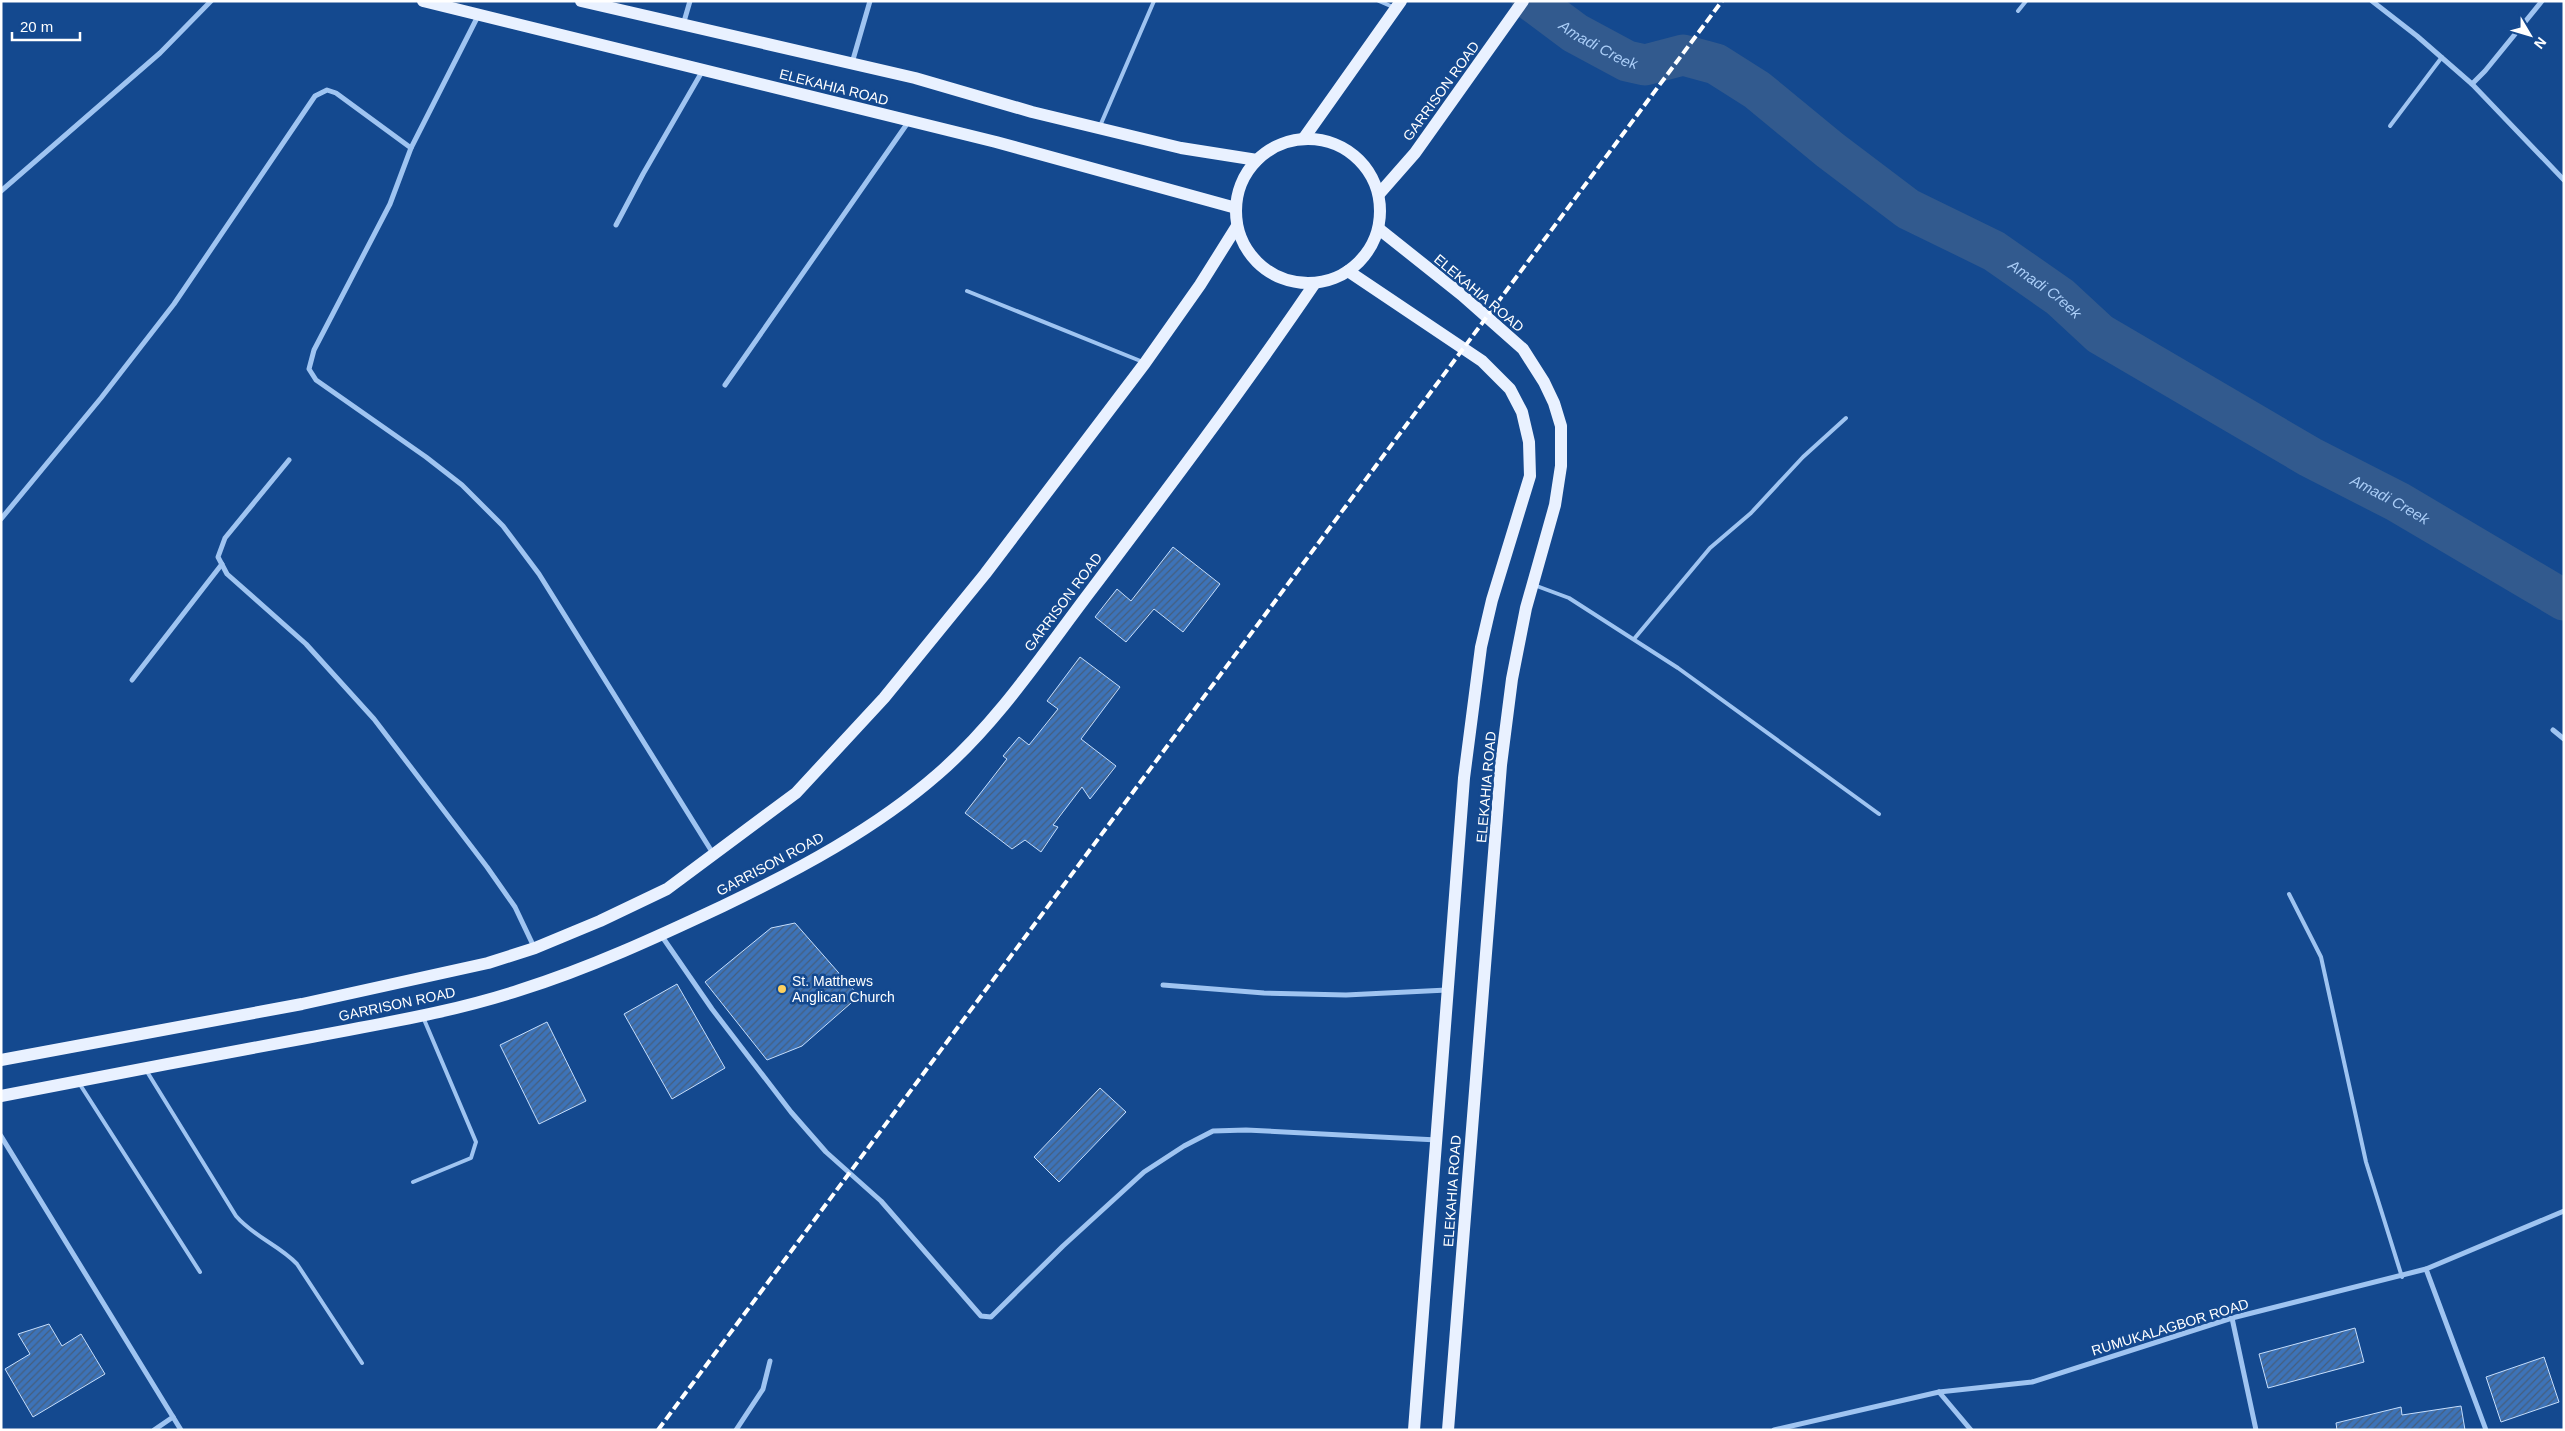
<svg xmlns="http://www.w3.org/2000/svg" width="2565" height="1431" font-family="Arial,sans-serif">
<defs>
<pattern id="water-rules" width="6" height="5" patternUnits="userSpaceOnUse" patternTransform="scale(1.25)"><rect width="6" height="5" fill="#325a8e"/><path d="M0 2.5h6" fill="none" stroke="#51739f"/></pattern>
<pattern id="building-hatch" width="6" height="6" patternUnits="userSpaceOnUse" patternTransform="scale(1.25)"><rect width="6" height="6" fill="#3d73b8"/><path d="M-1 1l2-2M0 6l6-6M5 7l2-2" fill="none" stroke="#455e7d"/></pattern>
</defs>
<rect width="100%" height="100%" fill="#14498f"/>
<polygon fill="url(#water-rules)" stroke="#91bff4" points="1511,1 1554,1 1629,57 1624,65 1567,43"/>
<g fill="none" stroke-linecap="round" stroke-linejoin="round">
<path stroke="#325a8e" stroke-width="41" id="s1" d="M1532,1L1575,33L1627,61L1645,65L1683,55L1716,64L1757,90L1830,150L1908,209L1994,251L2060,297L2100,334L2310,457L2398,502L2564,600"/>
</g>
<g fill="url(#building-hatch)" stroke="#c6defc">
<polygon points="1173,547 1220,584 1183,632 1154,609 1126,642 1095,617 1117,589 1131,601"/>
<polygon points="1080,657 1120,687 1081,739 1116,766 1090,799 1082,787 1053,825 1058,827 1041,852 1025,840 1012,849 965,813 1007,759 1003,756 1019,737 1029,745 1058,709 1047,701"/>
<polygon points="795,923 859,996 802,1046 767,1060 705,982 771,928"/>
<polygon points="677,984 725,1068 672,1099 624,1014"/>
<polygon points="547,1022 586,1101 539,1124 500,1045"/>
<polygon points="1100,1088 1126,1112 1059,1182 1034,1157"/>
<polygon points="49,1324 62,1346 81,1334 105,1374 33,1417 5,1369 30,1354 18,1334"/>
<polygon points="2355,1328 2364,1362 2268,1388 2259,1354"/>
<polygon points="2544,1357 2559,1402 2501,1422 2486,1377"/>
<polygon points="2461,1406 2465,1430 2337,1430 2336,1423 2401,1407 2402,1415"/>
</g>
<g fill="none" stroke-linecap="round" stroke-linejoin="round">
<g stroke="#9fc4f1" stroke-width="4">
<polyline points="1379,1 1393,7"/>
<polyline points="2018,11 2026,1"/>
<polyline points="1100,126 1154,1"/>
<polyline points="2390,126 2442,57"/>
<polyline points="967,291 1143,362"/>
<polyline points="1534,585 1569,598 1678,668 1879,814"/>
<polyline points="1634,639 1710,548 1751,513 1803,457 1846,418"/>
<polyline points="2289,894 2321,957 2366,1162 2402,1277"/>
<path d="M146,1070L236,1216C254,1237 279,1245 297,1264L362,1363"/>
<polyline points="79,1083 200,1272"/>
<polyline points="413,1182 471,1158 476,1142 423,1017"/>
</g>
<g stroke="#9fc4f1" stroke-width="5">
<polyline points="2372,1 2417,36 2472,84 2564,180"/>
<polyline points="478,16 411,148 390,204 314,350 309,369 316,380 426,457 462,485 503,526 539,574 714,855"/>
<polyline points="683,25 690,1"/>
<polyline points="852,63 870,1"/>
<polyline points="2472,84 2485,71 2542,1"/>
<polyline points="1,191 160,53 211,1"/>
<polyline points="616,225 643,174 703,70"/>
<polyline points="725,385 909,121"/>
<polyline points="289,460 225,538 218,557 227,574 306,644 374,719 487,867 515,907 534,947"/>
<polyline points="1,519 101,398 174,304 315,96 327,90 336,93 411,148"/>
<polyline points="132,680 222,564"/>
<polyline points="2553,730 2564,739"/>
<polyline points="661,935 712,1009 791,1112 826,1152 881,1201 981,1316 991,1317 1063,1246 1144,1172 1184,1146 1213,1131 1246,1130 1437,1140"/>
<polyline points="1163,985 1264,993 1346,995 1447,990"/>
<polyline points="1,1136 181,1430"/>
<polyline points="2426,1269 2486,1430"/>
<polyline points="2232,1318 2256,1430"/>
<polyline points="1939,1392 1971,1430"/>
<polyline points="154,1430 173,1417"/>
<polyline points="736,1430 763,1389 770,1361"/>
<polyline points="1774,1430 1939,1392 2032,1382 2232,1318 2426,1269 2564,1211"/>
</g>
<g stroke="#e9f1ff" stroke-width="12">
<polyline points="423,1 996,142 1236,208"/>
<polyline points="581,1 915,78 1032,112 1181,148 1257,160"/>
<polyline points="1304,138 1401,1"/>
<circle cx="1308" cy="211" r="72"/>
<polyline points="1379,194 1415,153 1523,1"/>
<polyline points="1379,229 1462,295 1523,349 1544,382 1554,403 1561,426 1561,466 1555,505 1526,608 1512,679 1501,765 1448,1430"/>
<polyline points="1348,271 1482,361 1510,389 1522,412 1529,442 1530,476 1492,600 1481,647 1464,778 1414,1430"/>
<polyline points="1,1060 302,1004 488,963 535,948 600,921 667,889 796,793 884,698 985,574 1145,363 1200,285 1237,226"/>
<path d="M1,1096C103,1076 204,1057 306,1038C378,1024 450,1013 520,990C590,968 657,937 723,906C798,870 875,829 938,774C997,723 1042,655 1089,593C1166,491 1243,389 1315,283"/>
</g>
<polyline stroke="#fff" stroke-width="4" stroke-dasharray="9 4" stroke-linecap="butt" points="658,1430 1722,1"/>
</g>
<circle fill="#ffd15f" stroke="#14498f" stroke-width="2" cx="782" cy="989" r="5"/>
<g text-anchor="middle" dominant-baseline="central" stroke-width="5" stroke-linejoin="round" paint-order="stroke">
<g font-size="14" fill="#fff" stroke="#14498f">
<text transform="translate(834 87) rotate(14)">ELEKAHIA ROAD</text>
<text transform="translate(1441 91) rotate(-54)">GARRISON ROAD</text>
<text transform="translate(1479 293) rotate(40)">ELEKAHIA ROAD</text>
<text transform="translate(1063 602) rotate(-53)">GARRISON ROAD</text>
<text transform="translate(1486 787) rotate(-85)">ELEKAHIA ROAD</text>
<text transform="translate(770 864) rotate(-28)">GARRISON ROAD</text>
<text transform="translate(397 1004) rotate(-12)">GARRISON ROAD</text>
<text transform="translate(1452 1191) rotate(-86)">ELEKAHIA ROAD</text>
<text transform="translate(2170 1327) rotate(-17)">RUMUKALAGBOR ROAD</text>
</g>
<g font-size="14" fill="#fff" stroke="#14498f" text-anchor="start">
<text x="792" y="981">St. Matthews<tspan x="792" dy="16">Anglican Church</tspan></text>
</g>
<g font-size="15" font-style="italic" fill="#abcef8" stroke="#14498f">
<text stroke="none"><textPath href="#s1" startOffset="80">Amadi Creek</textPath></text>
<text stroke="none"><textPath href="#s1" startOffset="605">Amadi Creek</textPath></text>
<text stroke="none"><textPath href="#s1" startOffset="1010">Amadi Creek</textPath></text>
</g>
</g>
<rect width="2565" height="1431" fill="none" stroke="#ffffff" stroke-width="5"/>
<g transform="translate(2530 35) rotate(128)" stroke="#14498f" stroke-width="4" paint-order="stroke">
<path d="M0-4L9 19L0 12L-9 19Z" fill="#ffffff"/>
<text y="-8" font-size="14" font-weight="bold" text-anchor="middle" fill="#ffffff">N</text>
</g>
<path d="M12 32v8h68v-8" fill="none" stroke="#ffffff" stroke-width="2.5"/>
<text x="20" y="32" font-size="15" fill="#ffffff" stroke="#14498f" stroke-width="4" paint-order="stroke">20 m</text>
</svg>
